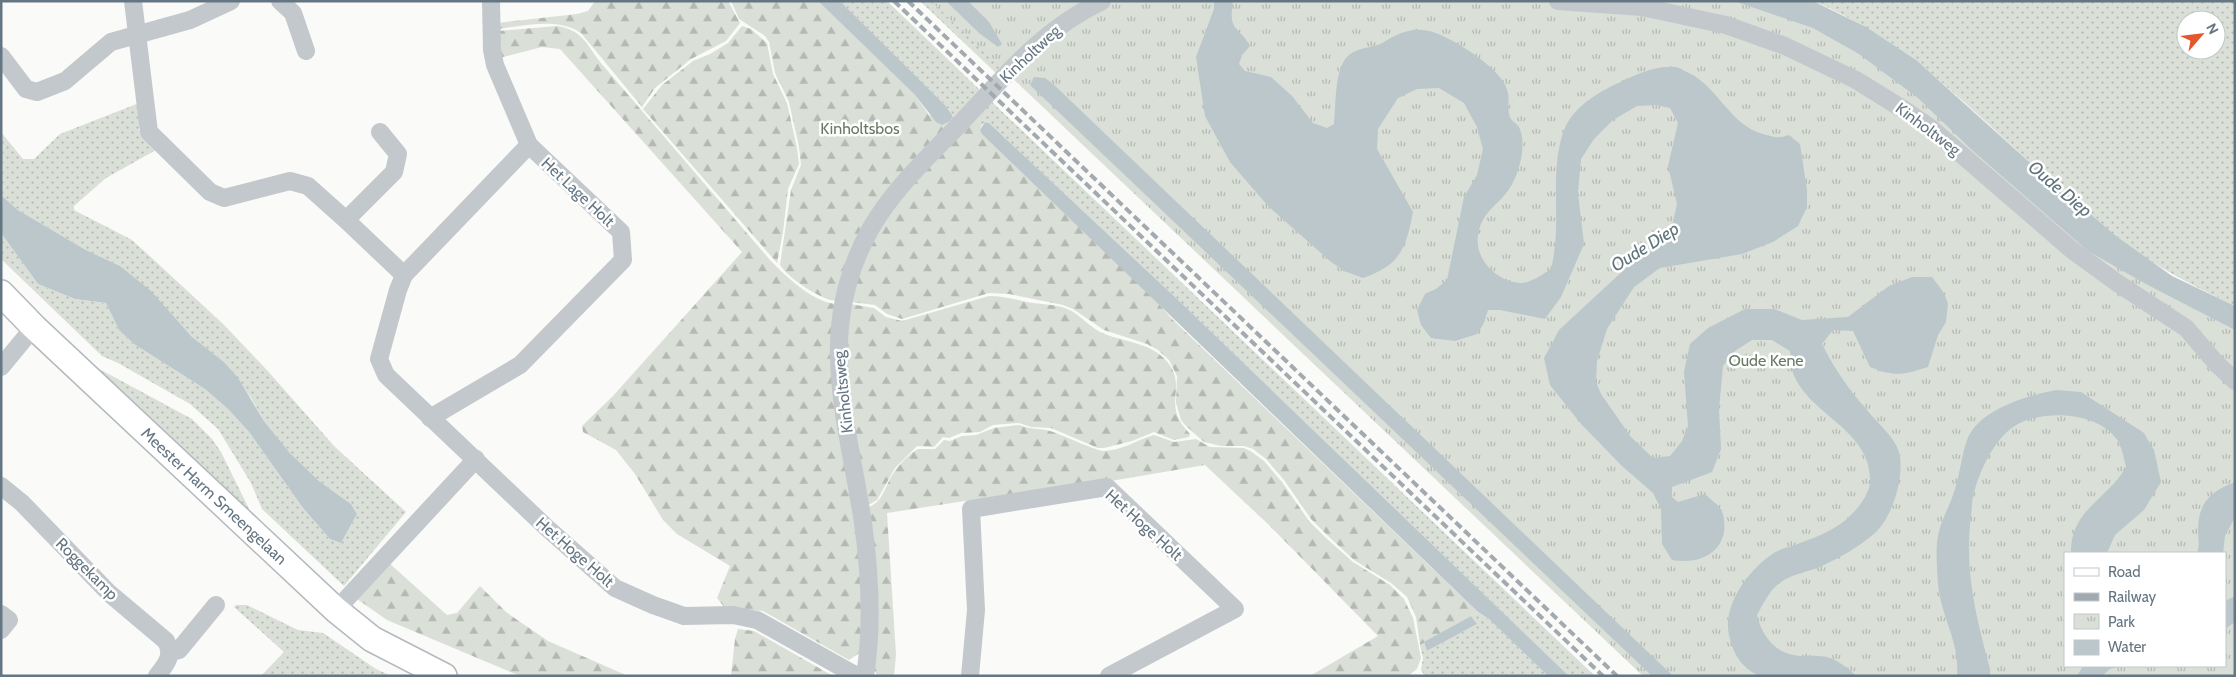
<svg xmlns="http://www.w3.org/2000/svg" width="2236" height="677" font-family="Cabin,sans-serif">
<defs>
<pattern id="grass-dots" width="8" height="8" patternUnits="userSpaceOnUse" patternTransform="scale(1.25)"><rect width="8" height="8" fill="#dadfd7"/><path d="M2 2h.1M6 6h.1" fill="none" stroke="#b4b9b4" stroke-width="1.8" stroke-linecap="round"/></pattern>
<pattern id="forest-firs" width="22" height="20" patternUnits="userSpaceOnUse" patternTransform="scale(1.25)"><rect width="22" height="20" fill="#dadfd7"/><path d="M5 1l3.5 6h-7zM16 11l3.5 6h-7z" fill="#b4b9b4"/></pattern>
<pattern id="park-tufts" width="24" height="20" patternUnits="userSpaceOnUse" patternTransform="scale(1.25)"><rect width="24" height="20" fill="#dadfd7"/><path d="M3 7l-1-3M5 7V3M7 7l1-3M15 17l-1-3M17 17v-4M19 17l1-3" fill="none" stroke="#b4b9b4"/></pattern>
</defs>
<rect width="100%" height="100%" fill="#fafaf8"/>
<g fill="url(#grass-dots)" fill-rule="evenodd">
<polygon points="840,1 887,1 983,93 956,119 945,105"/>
<polygon points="920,1 1087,1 998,75"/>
<path d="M1813,1H2235V306C2192,285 2151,265 2114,235C2084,210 2054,185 2025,158C1959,97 1897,36 1813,1ZM2186,20H2216V50H2186Z"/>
<polygon points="991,101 1595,676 1569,676 1175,297 989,123 985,122 982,125 977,121"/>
<polygon points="139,103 139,130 156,150 106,178 74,206 74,210 132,240 154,260 223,324 265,368 335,447 406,512 344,586 262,509 251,483 218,429 190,404 118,363 102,356 1,259 1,233 38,284 75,299 106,303 119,330 134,344 205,389 229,410 249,432 303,508 330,539 341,543 357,514 351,504 319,481 290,453 264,421 251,398 224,362 191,336 120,266 86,250 18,210 1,195 1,132 23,159 34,159 60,134"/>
<polygon points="90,364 192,419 212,439 221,452 256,523"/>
<polygon points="236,605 247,605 298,630 323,633 376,669 391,676 261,676 284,652 234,607"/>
<polygon points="1478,612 1489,619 1548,676 1425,676 1421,670 1423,658 1420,645 1424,642 1427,651 1477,624 1471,616"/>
</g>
<g fill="url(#forest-firs)">
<path d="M595,1H728L740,23L726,41L691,59L655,88L642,107L581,33C557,17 525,26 497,29V23L577,14L588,11Z"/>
<path d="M731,1H818L915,95L929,115L950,121L953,116L956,119L896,182L836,301C821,300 788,278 780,265L791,190L801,165L799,147L789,102L775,73L769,42L765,36L739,19Z"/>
<path d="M557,26C582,30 586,43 600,62L770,260C788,278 810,300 835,304L861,559V649L858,654L849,660L763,611L725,608L717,598L730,566L677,534L663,520L635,474L616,450L583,432L582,426L613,396L742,252L560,49L542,47L499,58L498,31Z"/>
<polygon points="742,26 751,29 767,43 773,74 787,103 797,148 799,164 788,189 783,232 777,263 643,109 662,85 693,61 710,54 728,43"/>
<polygon points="987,108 977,121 982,125 980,130 1150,294 1172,319 1478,612 1420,645 1416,617 1407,597 1391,583 1354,560 1328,536 1311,519 1284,480 1266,459 1253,449 1244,446 1221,446 1204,442 1186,426 1181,420 1176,403 1177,376 1169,360 1158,350 1147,344 1104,330 1073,309 1063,305 1009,294 989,293 902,319 887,314 875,305 850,302 853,290 872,241 897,201"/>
<path d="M989,296C1003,296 1014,299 1027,302C1039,304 1050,304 1062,307C1077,311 1087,325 1100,332C1124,343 1156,342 1171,367C1185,391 1162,406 1190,434L1189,437L1174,440L1154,432L1132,441L1104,448H1098L1051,428L1031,427L1019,423L993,425L980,432L961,433L949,438L943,437L934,447L917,446L895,468L877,500L867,506L845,374L850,304L874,308L886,317L902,321Z"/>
<path d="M1019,425C1031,430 1045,428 1056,433C1064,436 1097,451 1103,451C1121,451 1137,440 1154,435L1174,442L1196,439L1210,447L1244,448L1252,452L1264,461L1282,482L1309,521L1326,538L1353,562L1390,585L1404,599L1413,618L1421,658L1417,669L1408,676H1310L1378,636L1270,526L1205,465L1111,481H1095L887,513L896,655L894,676H877L873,667L867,508C881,502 882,495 889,481C894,470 907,455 918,449H935L944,440L950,441L962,436L976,435L994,428Z"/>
<polygon points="389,563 447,615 457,613 480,586 506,612 548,641 628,676 520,676 387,620 357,599"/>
<polygon points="738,629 754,631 833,676 731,676 735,639"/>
</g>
<path fill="url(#park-tufts)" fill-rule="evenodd" d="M931,1H1784L1825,15L2130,258L2235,312V676H1643ZM2065,553H2225V666H2065Z"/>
<g fill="#bbc7cb">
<polygon points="818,1 840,1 945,105 953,116 950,121 942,125 936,122 915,95"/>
<polygon points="946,1 968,1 989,22 1002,44 998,47 979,33"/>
<path d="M1214,1H1233C1228,33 1238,24 1250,46L1242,55L1239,64L1245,71L1271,77L1292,96L1313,123L1327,128L1334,124C1336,106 1334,67 1349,55C1361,46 1375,48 1384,42C1413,24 1429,27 1458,44C1473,53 1505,74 1508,93C1510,102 1506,110 1511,119C1513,122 1517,124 1519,127C1527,143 1520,171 1511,186C1500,205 1482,210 1478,235C1474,259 1497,282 1521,283C1531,283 1543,274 1551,269C1563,223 1548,174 1564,130C1573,109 1591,97 1610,87C1629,78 1653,65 1675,67C1679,67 1684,71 1689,73C1719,88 1730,125 1763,134C1774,137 1778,139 1789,135L1800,144L1807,190V207L1798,226L1773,242L1742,254L1660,268L1634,287L1607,329L1597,361L1596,382L1601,394L1631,437L1653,458L1670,456L1682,441L1688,426L1684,372L1690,344L1708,328L1745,309H1774L1802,320L1848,317L1889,286L1912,277H1932L1944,293L1948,304L1946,322L1938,335L1928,367C1903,375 1895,377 1870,367L1853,331L1833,330L1822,344C1834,368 1849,390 1867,410C1877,423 1894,436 1899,452C1905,476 1893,516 1875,533C1859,547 1839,558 1820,567C1808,572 1792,574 1781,582C1770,589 1763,604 1757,615C1762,636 1775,654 1799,656C1808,656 1821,655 1830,658C1839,661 1849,669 1856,676H1759C1740,666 1734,655 1729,635C1722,605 1750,568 1774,553C1780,549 1789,547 1795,545C1821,535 1841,529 1859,506C1865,498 1871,488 1870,478C1869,428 1806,414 1792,370C1790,364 1791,357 1790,351L1772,340H1752L1735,351L1723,366L1719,409L1721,449L1712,472L1672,487V497L1678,502L1705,494C1710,499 1719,505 1722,511C1733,547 1705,566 1672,560L1662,544L1661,509L1653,493L1622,466L1582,425L1550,385L1544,358L1559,330L1626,268L1650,250L1672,226L1677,204L1668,166L1678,123L1670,108L1656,105L1637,106L1613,120L1594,139L1581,159L1578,193L1584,244L1561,297L1545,319L1500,310H1488L1484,323L1477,334L1455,341L1431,338L1421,325L1417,310L1425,294L1436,289L1447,280L1464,197L1477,175L1483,149L1477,127L1464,103L1439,88L1417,89L1398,98L1378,129L1377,149L1413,212C1406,249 1400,265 1363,278L1344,271L1330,261L1268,206L1230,162L1205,116L1196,57L1214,9Z"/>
<polygon points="1734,1 1813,1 1866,27 1916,60 2027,160 2116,236 2172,276 2235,306 2235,330 2146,284 2088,251 1973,151 1918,98 1859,54 1813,28"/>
<polygon points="1034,77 1045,78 1052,83 1673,676 1652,676 1030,85"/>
<polygon points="985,122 989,123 1175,297 1569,676 1548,676 1489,619 1478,612 982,134 980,130"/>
<polygon points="1,195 18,210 86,250 120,266 151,291 191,336 224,362 238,378 264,421 290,453 319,481 351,504 357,514 341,543 330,539 303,508 249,432 229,410 205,389 134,344 119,330 106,303 75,299 38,284 1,233"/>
<path d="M2056,390L2081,392L2144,433L2154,450L2161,482L2144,510L2115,535L2107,553H2071C2070,510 2108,499 2126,467C2124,459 2122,448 2118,441C2100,412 2046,409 2018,424C1996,436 1982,466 1975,489C1972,497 1972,507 1971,516C1964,570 1976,617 1990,669V676H1957C1960,642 1941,617 1938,584C1937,567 1935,547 1939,531C1943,517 1950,505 1954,492C1960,475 1961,457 1967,440C1979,409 2027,396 2056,390Z"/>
<path d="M2235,482V517L2225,536L2223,553H2197C2200,546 2198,538 2198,530C2198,503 2211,491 2235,482Z"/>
<polygon points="2235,596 2235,622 2225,629 2225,601"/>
<polygon points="1471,616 1477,624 1427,651 1424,642"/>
<polygon points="2083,666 2121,666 2110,669 2102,676 2077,676"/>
</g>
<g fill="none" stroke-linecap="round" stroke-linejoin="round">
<g stroke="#b3babf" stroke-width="28">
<polyline id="secondary" points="1,293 34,327 336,610 372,639 444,676"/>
</g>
<g stroke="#c3c8cc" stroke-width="18">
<polyline points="133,1 149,132 210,192 224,198 290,181 308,186 346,220 404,275"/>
<polyline points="280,1 293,13 306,51"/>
<polyline points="1558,1 1642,7 1726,25 1785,46 1856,80 1906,111 1932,129 2072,250 2116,282 2186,328 2217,364 2235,381"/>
<polyline points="1,56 26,89 37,92 65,81 111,42 190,20 231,1"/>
<polyline points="529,145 404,275 398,290 379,359 386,375 547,528 615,588 653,605 684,616 733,615 757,620 857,676"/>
<polyline points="346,220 394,172 398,154 380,132"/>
<polyline points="1,367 34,327"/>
<polyline points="430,418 520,365 623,260 621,232 529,145 495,65 492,50 491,1"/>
<path d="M1,486L22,503L109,593L166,641C174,656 166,664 157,676"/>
<polyline points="336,610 476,459"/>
<polyline points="1,614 9,620 1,630"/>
<polyline points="171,652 179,650 216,605"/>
<path d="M865,676C873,625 870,573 863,523C847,417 814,329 871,228C893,190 925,160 955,129C1002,80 1039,31 1102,1"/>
<polyline points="970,676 976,610 971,509 1107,487 1235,609 1109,676"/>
</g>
<use href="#secondary" stroke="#fff" stroke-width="25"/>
<g stroke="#a2aab0" stroke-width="4" stroke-dasharray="8 4" stroke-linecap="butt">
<polyline points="894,1 1603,676"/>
<polyline points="908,1 1617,676"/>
</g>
</g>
<g text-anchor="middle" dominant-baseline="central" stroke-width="5" stroke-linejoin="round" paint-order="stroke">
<g font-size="16" fill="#657683" stroke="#fff">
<text transform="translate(1030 54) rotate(-43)">Kinholtweg</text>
<text transform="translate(1928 129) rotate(37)">Kinholtweg</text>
<text transform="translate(578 192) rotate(43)">Het Lage Holt</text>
<text transform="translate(843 392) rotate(-96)">Kinholtsweg</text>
<text transform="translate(214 496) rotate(43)">Meester Harm Smeengelaan</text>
<text transform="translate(1144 525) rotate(42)">Het Hoge Holt</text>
<text transform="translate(575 552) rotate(41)">Het Hoge Holt</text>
<text transform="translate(87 569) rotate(45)">Roggekamp</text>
</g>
<g font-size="16" fill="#687a64" stroke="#fff">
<text x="860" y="128">Kinholtsbos</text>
<text x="1766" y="360">Oude Kene</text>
</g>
<g font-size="18" font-style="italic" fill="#60757c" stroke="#fff">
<text transform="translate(2060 189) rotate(40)">Oude Diep</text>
<text transform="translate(1645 247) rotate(-32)">Oude Diep</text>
</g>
</g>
<rect width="2236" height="677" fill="none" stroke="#657683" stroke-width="5"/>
<rect x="2064" y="552" width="162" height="115" fill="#ffffff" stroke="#c1c8cd"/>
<rect x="2074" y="568" width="25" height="8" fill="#ffffff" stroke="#c1c8cd"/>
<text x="2108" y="577" font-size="15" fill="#657683">Road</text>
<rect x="2074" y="593" width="25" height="8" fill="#a2aab0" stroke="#c1c8cd"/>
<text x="2108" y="602" font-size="15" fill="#657683">Railway</text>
<rect x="2074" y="614" width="25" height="15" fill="url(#park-tufts)" stroke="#c1c8cd"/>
<text x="2108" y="627" font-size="15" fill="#657683">Park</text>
<rect x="2074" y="640" width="25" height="15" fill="#bbc7cb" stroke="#c1c8cd"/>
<text x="2108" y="652" font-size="15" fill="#657683">Water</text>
<g transform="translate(2201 35) rotate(62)"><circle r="24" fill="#ffffff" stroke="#c1c8cd"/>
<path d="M0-4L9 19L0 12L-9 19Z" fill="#e4572e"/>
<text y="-8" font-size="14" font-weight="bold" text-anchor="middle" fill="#657683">N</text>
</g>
</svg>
